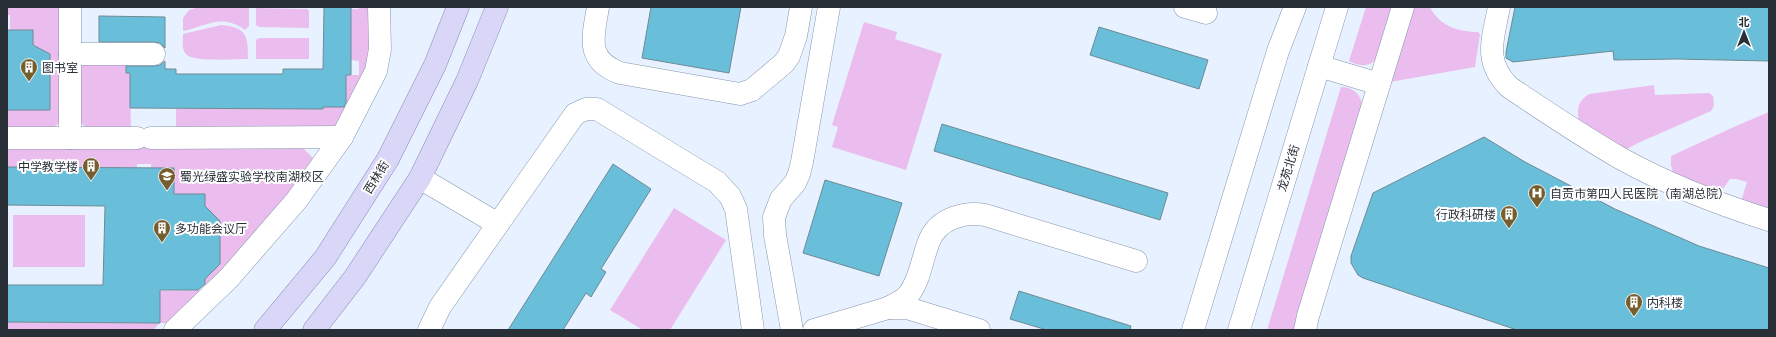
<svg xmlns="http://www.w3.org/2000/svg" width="1776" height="337" font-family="Inter,'Noto Sans SC',sans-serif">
<rect width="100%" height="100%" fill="#e7f1ff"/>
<g fill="#eabdee">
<polygon points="7,7 62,7 62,114 58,124 50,130 7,130 7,110 50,110 50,54 33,45 33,30 10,30 10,15 7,15"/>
<polygon points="359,7 372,7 375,63 343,127 176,130 176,109 322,109 323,107 346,107 346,75 359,75 359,61 351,60 351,9 359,9"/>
<path d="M1366,7H1394C1390,20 1383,47 1377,58C1370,68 1358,66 1349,61Z"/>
<path d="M1412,7H1430C1439,26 1459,32 1478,32L1480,34L1475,67L1390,82Z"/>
<path d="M196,8H249V26L245,30C222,13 207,26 183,31V18L189,10Z"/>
<polygon points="256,8 307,9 309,11 309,28 259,27 256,25"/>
<polygon points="864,22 897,32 895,39 942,54 906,170 832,147 838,127 832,125"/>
<path d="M221,25C247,27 248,36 248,59C237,59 194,62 187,55C181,50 183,42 183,34Z"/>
<polygon points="259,38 309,38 309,59 256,59 256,40"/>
<polygon points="76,60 126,60 126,73 130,73 131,131 89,130 78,120"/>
<path d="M1654,85L1655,95L1709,93L1713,96L1714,106L1711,111L1638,143L1623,151L1580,124C1576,110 1577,102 1589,94Z"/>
<path d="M1341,87C1352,87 1359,93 1362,103L1296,330H1267Z"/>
<polygon points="1769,112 1769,213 1742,203 1742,198 1747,182 1736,179 1730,179 1719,194 1673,173 1671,165 1671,156 1736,126"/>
<polygon points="7,144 302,147 313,158 312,168 178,323 160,323 153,330 7,330 7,322 160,323 160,291 205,290 205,279 220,264 220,221 205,206 205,194 171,194 174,193 174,169 151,168 151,164 137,164 137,168 7,167"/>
<polygon points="674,208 726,240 670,330 643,330 610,310"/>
<rect x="13" y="215" width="72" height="52"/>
</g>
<g fill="#69bfd9" stroke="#6e8a94">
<polygon points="324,7 351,7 351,75 346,75 346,102 344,107 323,107 323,109 130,108 130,73 126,73 126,66 154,66 160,65 165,61 165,69 176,69 176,74 283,74 283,69 323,69"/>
<polygon points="651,7 741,7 729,73 642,58"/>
<polygon points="1515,7 1769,7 1769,61 1676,59 1614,60 1613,51 1513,62 1506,58 1506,52"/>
<polygon points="99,16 165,17 165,48 160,43 154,42 99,42"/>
<polygon points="1099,27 1208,60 1199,89 1090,55"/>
<polygon points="7,30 33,30 33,45 50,54 50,110 7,110"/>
<polygon points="942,124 1168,193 1160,220 934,151"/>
<polygon points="1484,137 1525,162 1615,209 1699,246 1769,268 1769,330 1517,330 1363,278 1358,275 1351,263 1351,256 1373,193"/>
<polygon points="613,164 651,189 601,269 606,272 591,297 586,293 563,330 508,330"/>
<polygon points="7,167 174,168 174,194 205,194 205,206 220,221 220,264 205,279 205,284 198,290 160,290 160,323 7,322 7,285 103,285 105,206 7,205"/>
<polygon points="825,180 902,203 879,276 803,253"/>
<polygon points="1019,291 1131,326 1130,330 1047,330 1010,319"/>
</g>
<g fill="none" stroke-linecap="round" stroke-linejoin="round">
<g stroke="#8797ab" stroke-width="23">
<g id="minor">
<polyline points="70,7 70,138"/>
<path d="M598,7C593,37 585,60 620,73L740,94L752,90L784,63L789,56L796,36L801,7"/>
<polyline points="1185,7 1206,13"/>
<path d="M1499,7C1493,39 1483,61 1509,87C1546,112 1582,136 1620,158C1667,184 1718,204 1769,220"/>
<polyline points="70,54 154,54"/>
<polyline points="1319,66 1379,84"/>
<polyline points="7,138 137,138"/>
<polyline points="151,138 342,137"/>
<polyline points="420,178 498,224 440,307 429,330"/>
<polyline points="498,224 575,114 586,109 597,109 717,182 730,196 736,209 753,330"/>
<polyline points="888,308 907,308 979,330"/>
<polyline points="175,330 229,278 296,201 342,137 376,71 380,49 379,7"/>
<polyline points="792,330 775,235 774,217 781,199 795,183 799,174 802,162 829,7"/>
<path d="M814,330L888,308C895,304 904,301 909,294C921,278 922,257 930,239C939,219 964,211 985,215L1136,261"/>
<polyline points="1193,330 1278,51 1295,7"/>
<polyline points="1239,330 1337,7"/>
<polyline points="1305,330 1308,316 1403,7"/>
</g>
</g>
<g stroke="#8b8ab2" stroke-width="23">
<g id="major">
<polyline points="265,330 325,258 388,159 435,65 458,7"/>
<polyline points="314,330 355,277 420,178 467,81 497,7"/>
</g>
</g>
<use href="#minor" stroke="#fff" stroke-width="22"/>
<use href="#major" stroke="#d9d6f8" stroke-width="22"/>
</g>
<defs>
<g id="building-pin" transform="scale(0.9)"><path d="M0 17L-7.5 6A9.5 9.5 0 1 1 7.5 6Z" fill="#765d2e" stroke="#fefefe"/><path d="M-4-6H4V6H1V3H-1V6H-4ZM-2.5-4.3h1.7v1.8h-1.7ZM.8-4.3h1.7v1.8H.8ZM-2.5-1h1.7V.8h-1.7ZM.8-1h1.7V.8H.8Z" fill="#fff"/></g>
<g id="school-pin" transform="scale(0.9)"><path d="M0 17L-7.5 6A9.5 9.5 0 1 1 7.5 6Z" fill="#765d2e" stroke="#fefefe"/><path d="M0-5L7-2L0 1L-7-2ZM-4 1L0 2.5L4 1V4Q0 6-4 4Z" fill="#fff"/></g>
<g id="hospital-pin" transform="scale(0.9)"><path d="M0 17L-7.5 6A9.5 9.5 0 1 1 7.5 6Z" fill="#765d2e" stroke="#fefefe"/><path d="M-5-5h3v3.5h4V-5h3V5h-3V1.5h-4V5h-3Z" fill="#fff"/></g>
</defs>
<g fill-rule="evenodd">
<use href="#building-pin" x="29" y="67"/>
<use href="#building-pin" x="91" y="166"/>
<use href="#school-pin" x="167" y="176"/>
<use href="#hospital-pin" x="1537" y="193"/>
<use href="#building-pin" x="1509" y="214"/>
<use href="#building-pin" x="162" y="228"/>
<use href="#building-pin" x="1634" y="302"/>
</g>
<g text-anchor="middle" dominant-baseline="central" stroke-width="4" stroke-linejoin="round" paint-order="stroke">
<g font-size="12" fill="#282f37" stroke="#fefefe" text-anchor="start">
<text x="42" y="67">图书室</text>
<text x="78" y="166" text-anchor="end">中学教学楼</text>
<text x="180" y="176">蜀光绿盛实验学校南湖校区</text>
<text x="1550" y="193">自贡市第四人民医院（南湖总院）</text>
<text x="1496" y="214" text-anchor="end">行政科研楼</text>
<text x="175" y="228">多功能会议厅</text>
<text x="1647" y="302">内科楼</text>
</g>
<g font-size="12" fill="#282f37" stroke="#fefefe">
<text transform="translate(1288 168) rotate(-73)">龙苑北街</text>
<text transform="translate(376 177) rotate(-58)">西林街</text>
</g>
</g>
<rect width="1776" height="337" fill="none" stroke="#282f37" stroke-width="16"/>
<g transform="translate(1744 32)" stroke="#fefefe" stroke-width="3" paint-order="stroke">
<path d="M0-3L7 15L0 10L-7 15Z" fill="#282f37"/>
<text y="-6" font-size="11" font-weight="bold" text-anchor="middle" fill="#282f37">北</text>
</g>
</svg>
